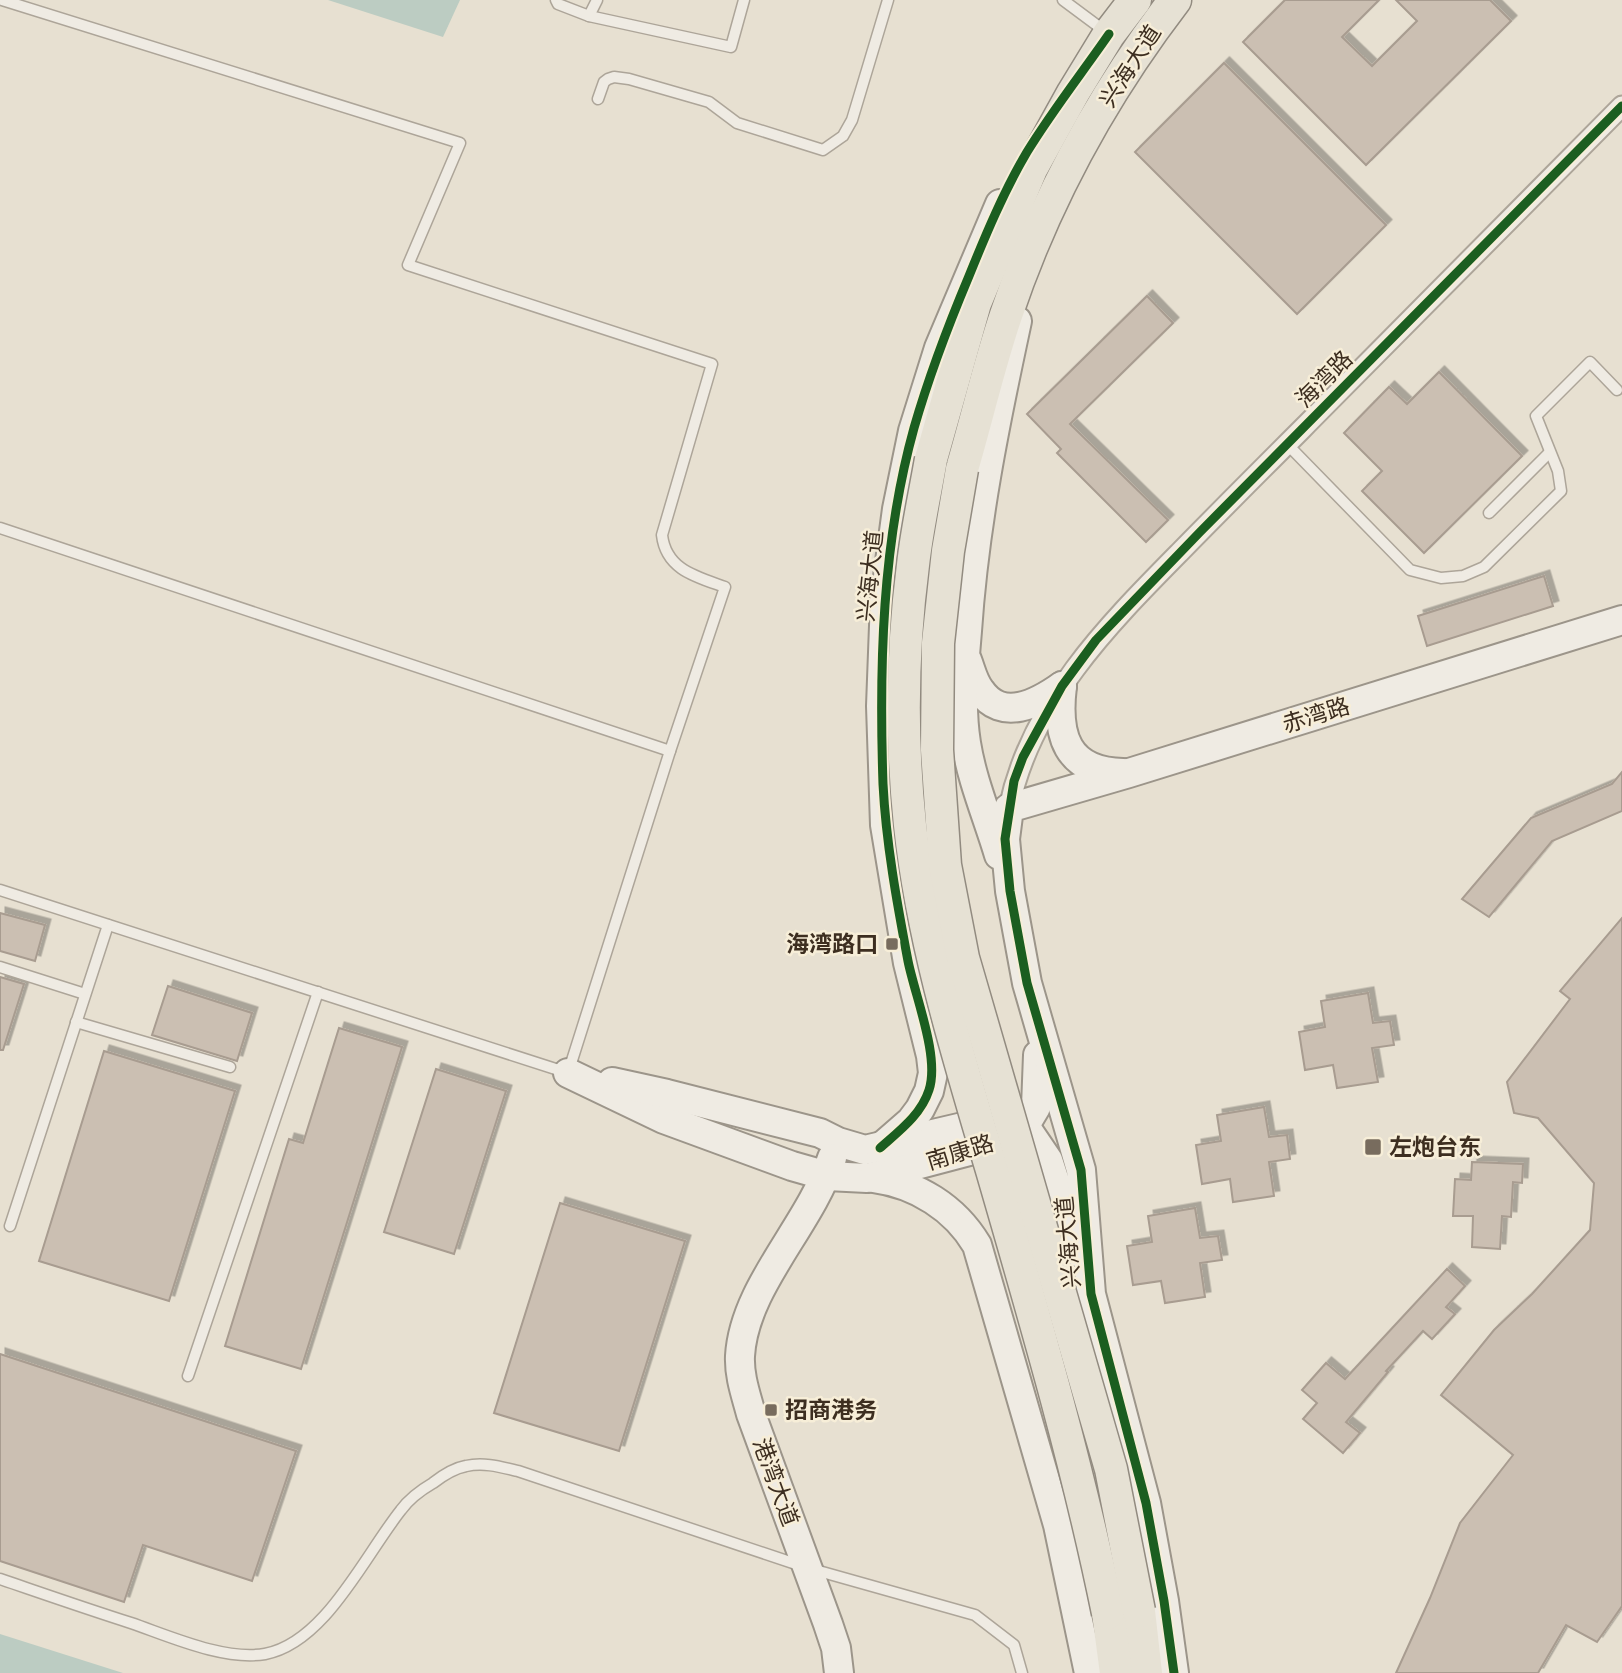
<svg xmlns="http://www.w3.org/2000/svg" width="1622" height="1673" font-family="Bitter,'Noto Sans SC',serif">
<defs>
<filter id="shadow"><feDropShadow dx="5.5" dy="-5.5" stdDeviation="0" flood-color="#0004"/></filter>
</defs>
<rect width="100%" height="100%" fill="#e7e0d1"/>
<g fill="#bcccc2">
<polygon points="328,0 460,0 443,37"/>
<polygon points="0,1634 123,1673 0,1673"/>
</g>
<g fill="#cbbfb2" stroke="#a89c90" stroke-width="2" filter="url(#shadow)">
<polygon points="1285,0 1379,0 1342,37 1372,66 1417,21 1396,0 1490,0 1511,21 1366,165 1243,42"/>
<polygon points="1224,63 1386,225 1297,314 1135,152"/>
<polygon points="1147,296 1173,323 1070,424 1168,520 1146,542 1057,453 1061,449 1027,414"/>
<polygon points="1439,372 1522,456 1424,553 1362,491 1382,471 1344,433 1389,387 1407,404"/>
<polygon points="1544,576 1553,606 1427,646 1418,616"/>
<polygon points="1622,772 1622,811 1552,841 1489,917 1462,899 1531,818 1612,784"/>
<polygon points="0,913 45,925 35,961 0,951"/>
<polygon points="1622,918 1622,1606 1597,1642 1566,1625 1538,1673 1396,1673 1430,1598 1460,1523 1513,1455 1441,1395 1494,1330 1532,1294 1590,1230 1594,1183 1538,1118 1514,1113 1507,1082 1570,999 1560,991"/>
<polygon points="0,977 24,984 3,1050 0,1050"/>
<polygon points="168,986 252,1013 237,1061 152,1035"/>
<polygon points="1368,993 1373,1023 1390,1021 1394,1045 1372,1048 1378,1082 1337,1088 1333,1065 1305,1070 1299,1032 1325,1027 1321,1001"/>
<polygon points="339,1028 402,1047 301,1369 225,1346 289,1139 303,1143"/>
<polygon points="104,1051 235,1091 169,1301 39,1261"/>
<polygon points="436,1069 506,1091 454,1254 384,1232"/>
<polygon points="1264,1107 1269,1137 1287,1135 1290,1159 1269,1162 1274,1196 1233,1202 1230,1179 1202,1184 1196,1145 1221,1141 1217,1115"/>
<polygon points="1472,1162 1523,1164 1522,1183 1513,1182 1511,1217 1502,1216 1500,1249 1472,1247 1473,1216 1453,1216 1455,1179 1471,1180"/>
<polygon points="560,1203 685,1241 619,1451 494,1413"/>
<polygon points="1195,1208 1200,1238 1218,1236 1222,1260 1200,1263 1205,1297 1165,1303 1161,1281 1133,1285 1127,1246 1152,1242 1148,1216"/>
<polygon points="1447,1269 1465,1286 1446,1307 1455,1314 1432,1339 1423,1331 1386,1371 1388,1372 1346,1422 1360,1433 1343,1453 1303,1419 1317,1403 1302,1390 1326,1363 1345,1379"/>
<polygon points="0,1354 296,1451 252,1581 143,1545 124,1602 0,1561"/>
</g>
<g fill="none" stroke-linecap="round" stroke-linejoin="round">
<g stroke="#ada599" stroke-width="13">
<g id="lane">
<polyline points="556,0 558,4 589,16 731,47 744,0"/>
<polyline points="1063,0 1106,32"/>
<polyline points="589,16 597,0"/>
<polyline points="598,99 604,82 608,79 614,77 629,79 709,102 737,123 823,150 843,136 852,120 888,0"/>
<polyline points="1287,444 1410,570 1441,578 1463,576 1484,567 1561,491 1558,471 1536,416 1590,362 1617,390"/>
<polyline points="1489,513 1549,453"/>
<polyline points="0,528 670,751"/>
<path d="M0,890L568,1073L670,751L725,587C697,577 666,570 662,535L712,364L408,265L460,143L2,0"/>
<polyline points="0,967 85,994"/>
<polyline points="76,1022 230,1067"/>
<polyline points="10,1226 108,925"/>
<polyline points="188,1376 318,992"/>
<path d="M0,1579C44,1594 87,1609 131,1623C169,1636 224,1661 265,1654C325,1643 365,1555 401,1510C409,1499 421,1490 433,1483C442,1476 455,1468 466,1466C484,1462 501,1467 518,1471L808,1568L975,1615L1014,1645L1022,1673"/>
</g>
</g>
<g stroke="#ada599" stroke-width="23">
<path id="street" d="M1009,808C1030,704 1107,626 1179,553C1220,511 1261,470 1302,429C1408,321 1515,214 1622,106"/>
</g>
<g stroke="#9c958a" stroke-width="32">
<g id="secondary">
<path d="M967,660C971,670 973,681 980,690C1002,723 1038,703 1062,686"/>
<path d="M1062,686C1056,735 1066,772 1123,773"/>
<path d="M999,855C988,818 972,781 966,743C960,706 964,667 967,631C974,526 995,423 1017,321"/>
<polyline points="568,1073 664,1119 792,1166 827,1176 867,1178 992,1145 1024,1127 1036,1107 1038,1055"/>
<polyline points="612,1082 667,1094 820,1133 838,1142 865,1150 993,1120 1016,1122 1029,1132 1048,1160 1078,1252"/>
<polyline points="880,1148 911,1121 920,1109 929,1091 933,1073 931,1056 908,963 885,825 881,706 885,599 897,509 913,431 939,348 1000,204"/>
<path d="M832,1158C810,1226 744,1286 740,1356C739,1376 746,1395 751,1414L828,1624L836,1648L839,1673"/>
<path d="M873,1178C917,1184 955,1208 977,1245L1058,1525L1089,1673"/>
<polyline points="1174,1673 1164,1601 1146,1503 1091,1294 1081,1170 1027,983 1010,891 1005,839 1009,808 1129,773 1622,620"/>
</g>
</g>
<g stroke="#928b80" stroke-width="35">
<g id="primary">
<polyline points="931,459 975,303 1031,169 1073,93 1109,34 1135,0"/>
<path d="M962,469C977,418 989,365 1006,315C1044,202 1103,94 1175,0"/>
<polyline points="1139,1611 1146,1673"/>
<polyline points="1108,1613 1116,1673"/>
</g>
</g>
<use href="#lane" stroke="#efebe3" stroke-width="10"/>
<use href="#street" stroke="#efebe3" stroke-width="19"/>
<use href="#secondary" stroke="#efebe3" stroke-width="28"/>
<use href="#primary" stroke="#e6e1d4" stroke-width="32"/>
<g stroke="#928b80" stroke-width="35" stroke-linecap="butt">
<g id="primary-bridge">
<path d="M931,459C925,494 917,529 913,565C902,650 901,740 910,825C923,945 960,1062 994,1177C1036,1322 1078,1466 1108,1613"/>
<polyline points="962,469 948,551 938,643 937,750 945,865 963,958 1111,1469 1139,1611"/>
</g>
</g>
<use href="#primary-bridge" stroke="#e6e1d4" stroke-width="32"/>
<g stroke="#f7eed8" stroke-width="13">
<g id="cycleway">
<path d="M880,1148C899,1131 921,1115 929,1090C940,1057 915,996 908,961C897,903 886,843 883,784C879,666 882,543 914,428C929,376 948,326 969,276C986,234 1004,191 1027,152C1052,111 1082,73 1109,34"/>
<polyline points="1174,1673 1164,1601 1146,1503 1091,1294 1081,1170 1027,983 1010,891 1005,839 1014,781 1023,757 1062,686 1096,640 1200,532 1622,106"/>
</g>
</g>
<use href="#cycleway" stroke="#1b5e20" stroke-width="9"/>
</g>
<g fill="#786c5e" stroke="#f7eed8" stroke-width="2.5">
<rect x="885" y="937" width="14" height="14" rx="3.5"/>
<rect x="1364" y="1138" width="18" height="18" rx="3.5"/>
<rect x="764" y="1403" width="14" height="14" rx="3.5"/>
</g>
<g text-anchor="middle" dominant-baseline="central" stroke-width="5" stroke-linejoin="round" paint-order="stroke">
<g font-size="23" fill="#3d2e20" stroke="#f7eed8">
<text transform="translate(1130 66) rotate(-57)">兴海大道</text>
<text transform="translate(1324 379) rotate(-45)">海湾路</text>
<text transform="translate(870 576) rotate(-84)">兴海大道</text>
<text transform="translate(1316 715) rotate(-17)">赤湾路</text>
<text transform="translate(960 1152) rotate(-17)">南康路</text>
<text transform="translate(1068 1242) rotate(-95)">兴海大道</text>
<text transform="translate(776 1482) rotate(70)">港湾大道</text>
</g>
<g font-size="23" font-weight="bold" fill="#3d2e20" stroke="#f7eed8" text-anchor="start">
<text x="878" y="944" text-anchor="end">海湾路口</text>
<text x="1389" y="1147">左炮台东</text>
<text x="785" y="1410">招商港务</text>
</g>
</g>
</svg>
